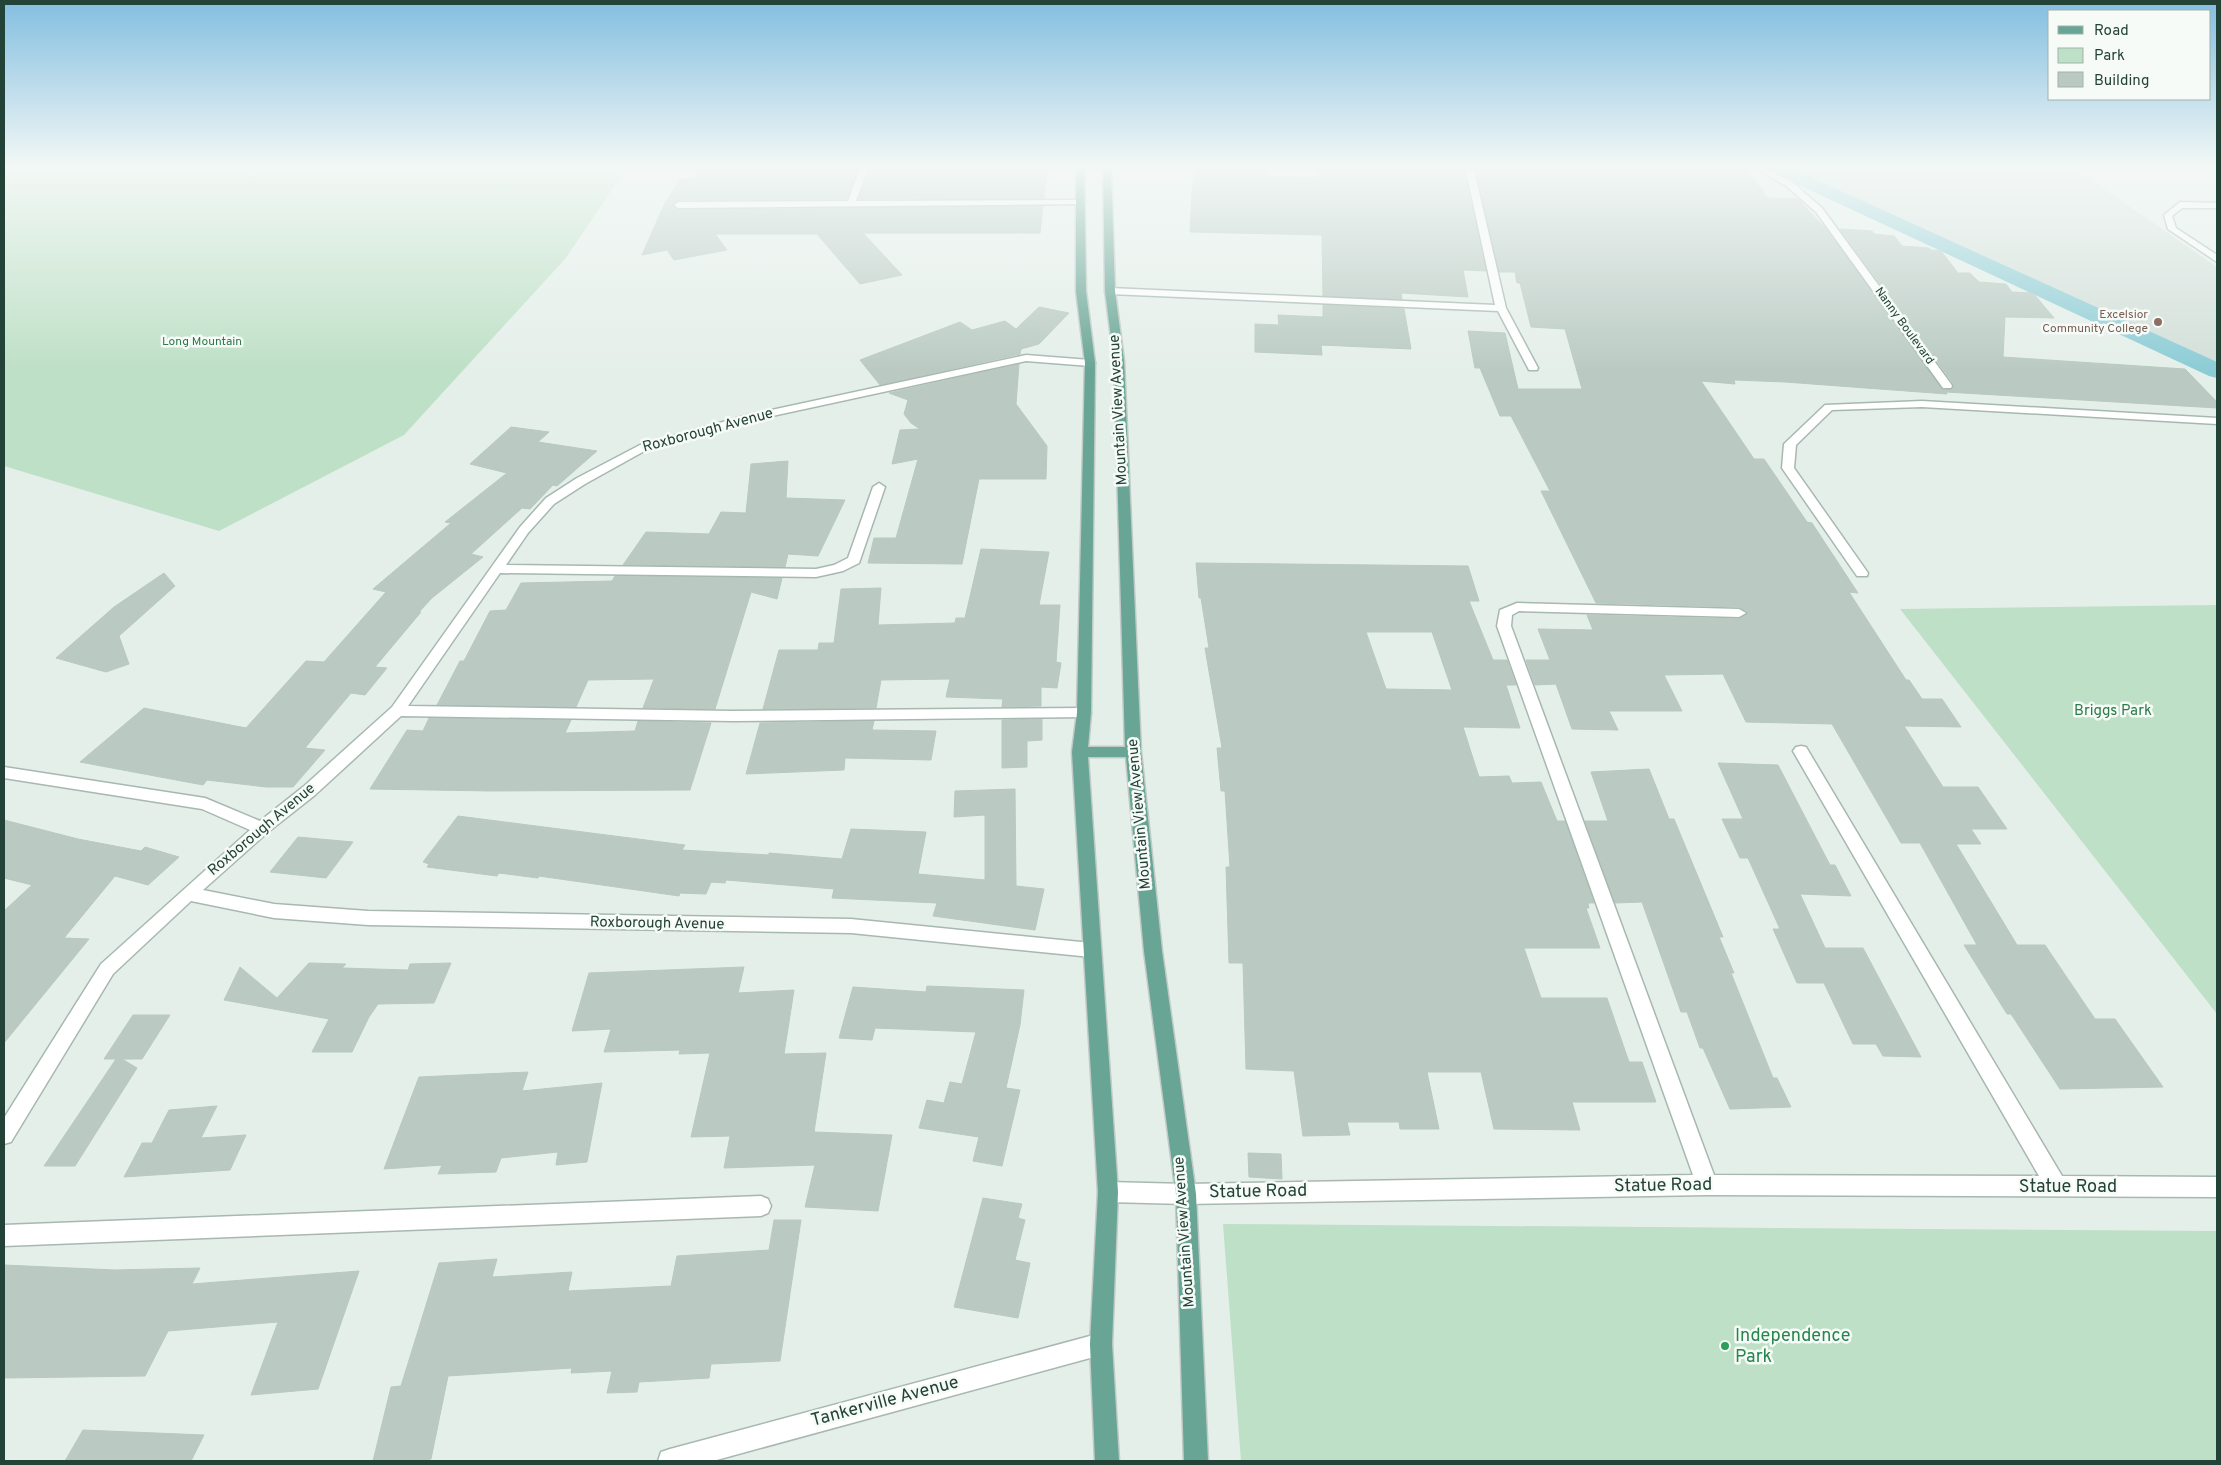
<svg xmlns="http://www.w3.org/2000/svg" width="2221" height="1465" font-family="Overpass,sans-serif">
<rect width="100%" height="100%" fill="#e5efea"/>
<polygon fill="#d3dfd9" points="1760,166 2071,166 2217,267 2217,377"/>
<g fill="#bee0c6">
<polygon points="4,166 628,166 565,259 404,435 219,531 4,466"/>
<polygon points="2217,605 2217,1014 1900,609"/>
<polygon points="1223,1224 2217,1231 2217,1461 1241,1461"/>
</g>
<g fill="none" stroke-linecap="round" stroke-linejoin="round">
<polygon fill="#8cccd5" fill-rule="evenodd" points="1764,166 1786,166 2217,362 2217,378 2209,376 1767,170"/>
</g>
<g fill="#bacac3" stroke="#b7c9c1" fill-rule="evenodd">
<polygon points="702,166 859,166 847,199 678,200 672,205 677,210 1043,206 1040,233 863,233 902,275 860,284 817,234 715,234 727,250 674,260 667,250 642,255 665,203 681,179 695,179"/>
<polygon points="871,166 1040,166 1040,168 1047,168 1044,198 859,199"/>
<polygon points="1196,166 1265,166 1265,176 1318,178 1318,166 1463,167 1486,271 1463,270 1468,297 1401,293 1402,299 1323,296 1322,235 1190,232 1192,191"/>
<polygon points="1481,166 1745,168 1768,198 1798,199 1825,228 1943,390 1953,389 1953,383 1840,229 1872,231 1874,234 1894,236 1902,246 1929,248 1931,250 1941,251 1958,273 1970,273 1979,282 2006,284 2012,292 2033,293 2054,318 2005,317 2003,357 2185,369 2217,402 2217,408 1946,392 1947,394 1785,382 1734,380 1735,384 1701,381 1754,459 1764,459 1807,522 1812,523 1858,593 1849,592 1906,680 1909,680 1922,699 1942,699 1961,727 1904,726 1943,787 1978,787 2007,829 1971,829 1981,844 1956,844 2017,945 2045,945 2095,1019 2115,1019 2163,1087 2060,1089 2011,1014 2007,1014 1964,945 1977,945 1920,843 1901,843 1832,724 1746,722 1723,674 1664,675 1682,711 1609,711 1618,730 1572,729 1556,684 1535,685 1526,660 1550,660 1538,629 1593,630 1587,615 1739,619 1748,612 1739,607 1596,603 1541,491 1550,491 1511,416 1500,416 1480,368 1475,368 1468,331 1505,333 1518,389 1582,389 1565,329 1531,327 1520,283 1517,283 1515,272 1499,272 1475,168 1482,168"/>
<polygon points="1323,305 1404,309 1411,349 1321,345 1322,355 1255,352 1255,324 1279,325 1278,315 1323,317"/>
<polygon points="1039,307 1069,313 1039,344 1021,349 1020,354 880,385 860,360 960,322 972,330 1005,321 1016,329"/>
<polygon points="1019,364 1016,404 1047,446 1046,479 979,479 962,564 868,563 874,538 896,538 918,459 892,464 900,430 920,429 911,423 904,414 908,400 889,393"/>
<polygon points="511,427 549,432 538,442 597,451 557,486 553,485 530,509 522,508 471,554 483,557 432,598 419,612 421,612 375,667 387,668 365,695 351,693 305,748 325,750 293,787 266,787 207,780 203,785 80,762 144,708 246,728 306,661 324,662 386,592 373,589 451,523 445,522 507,473 470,464"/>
<polygon points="788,461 786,498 845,500 818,556 788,554 785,567 623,565 646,532 709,534 721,512 746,513 751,464"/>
<polygon points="981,549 1049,552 1039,605 1060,605 1056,662 1061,663 1057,688 1041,687 1041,706 1002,707 1003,699 946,697 950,679 881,680 876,708 763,709 779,650 818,650 819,643 834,643 841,589 881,588 878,625 955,623 956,618 965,618"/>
<path d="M1196,563L1468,566L1479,601H1469L1493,660H1507L1516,685H1506L1520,728L1463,727L1479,777L1509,776L1512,783L1541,782L1557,821H1565L1594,903H1588L1589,908H1586L1600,948H1524L1541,998H1607L1629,1062H1642L1656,1102H1572L1580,1130L1494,1129L1481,1072H1427L1439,1129H1400L1399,1122H1347L1350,1135L1303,1136L1294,1071L1246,1069L1243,963H1229L1226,867H1230L1225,791H1221L1217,748H1222L1205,648H1209L1201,598H1199ZM1366,632H1432L1452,690L1386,689Z"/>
<polygon points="164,573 175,586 119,636 129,664 106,672 56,658 114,607"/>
<polygon points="615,576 782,578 777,599 751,592 715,709 643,708 654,679 588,680 576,707 437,705 460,661 464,661 490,611 506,610 521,583 612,581"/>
<polygon points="429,718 571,720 565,733 635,731 638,721 711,723 690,790 491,791 370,789 407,730 423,731"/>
<polygon points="1042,719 1042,740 1027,741 1027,767 1002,768 1002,720"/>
<polygon points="874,721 872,730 936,731 931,760 845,758 844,770 746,774 760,723"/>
<polygon points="1718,763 1778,765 1830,865 1835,865 1851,896 1800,894 1825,948 1863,948 1921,1057 1883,1056 1876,1044 1853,1044 1824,983 1797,983 1773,929 1780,929 1748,858 1740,858 1722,819 1743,819"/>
<polygon points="1649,769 1669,819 1674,819 1723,937 1719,937 1734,973 1731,973 1773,1078 1777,1078 1791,1107 1730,1109 1703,1048 1700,1048 1687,1012 1681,1012 1642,902 1615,903 1585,821 1608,821 1591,772"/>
<polygon points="1015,789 1016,886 1044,889 1035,930 933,916 937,903 832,898 834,889 726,880 725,883 711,882 706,894 680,893 679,896 539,876 538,878 499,873 497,876 427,867 429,864 423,862 458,816 685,845 682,850 769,855 769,853 842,859 851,829 926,832 918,874 985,880 985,815 954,817 955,791"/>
<polygon points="4,820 78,839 141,851 145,847 179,857 148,885 115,876 64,938 89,939 4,1043 4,911 32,885 4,878"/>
<polygon points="298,837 353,842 326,878 270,872"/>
<polygon points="309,963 346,964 342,968 408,970 410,964 451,963 434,1003 378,1004 369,1017 352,1052 312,1052 329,1019 224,1000 240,967 277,998"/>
<polygon points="744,967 738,993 794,990 784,1054 826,1053 814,1132 892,1135 878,1211 805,1207 815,1165 724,1168 730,1136 691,1137 710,1053 679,1054 680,1050 604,1052 611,1029 572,1031 589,973"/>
<polygon points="927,986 1024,990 1020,1025 1006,1088 1020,1090 1002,1166 973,1161 979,1137 919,1128 927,1100 944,1103 950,1082 962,1084 976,1032 875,1028 872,1040 839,1038 853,987 926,992"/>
<polygon points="133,1015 170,1015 142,1059 122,1059 137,1068 75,1166 44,1166 116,1059 104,1059"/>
<polygon points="528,1072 522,1091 602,1083 587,1162 556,1165 558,1152 501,1158 496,1172 438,1174 442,1165 384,1169 419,1077"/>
<polygon points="217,1106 201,1138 246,1135 230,1170 124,1177 142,1143 152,1143 169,1110"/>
<polygon points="1248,1153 1281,1154 1282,1179 1249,1177"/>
<polygon points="983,1198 1022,1204 1018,1218 1025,1220 1015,1260 1030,1263 1018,1318 954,1307"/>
<polygon points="774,1220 801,1220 780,1361 711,1364 709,1378 639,1382 637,1392 607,1393 612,1371 571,1373 572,1368 448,1376 431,1459 417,1461 373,1461 391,1387 401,1386 439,1263 497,1259 492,1277 572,1272 568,1291 671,1286 677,1256 769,1250"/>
<polygon points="4,1265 115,1270 200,1268 192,1284 359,1271 318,1389 251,1395 278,1322 168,1331 145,1376 4,1378"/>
<polygon points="83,1430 204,1435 191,1461 65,1461"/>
</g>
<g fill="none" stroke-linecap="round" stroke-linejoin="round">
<g stroke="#a7b8b1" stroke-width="3">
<g id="minor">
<polygon points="861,166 869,166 856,201 1081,200 1085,202 1081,204 678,208 674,205 678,202 848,201"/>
<polygon points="1465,166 1473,166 1506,308 1538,368 1537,370 1529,370 1528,368 1498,311 1110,294 1105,291 1110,288 1495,305"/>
<polygon points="1750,166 1759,166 1791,181 1822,208 1951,384 1952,386 1951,388 1943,388 1816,212 1785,185"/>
<polygon points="2180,202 2217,203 2217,208 2182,208 2172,216 2176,228 2217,255 2217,262 2168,229 2164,215"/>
<polygon points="1026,355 1090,360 1095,363 1090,366 1026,361 754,420 648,449 585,484 554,504 528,533 506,565 816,569 834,565 848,558 873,487 879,483 885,487 859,563 843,571 816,577 500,573 408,706 733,711 1084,708 1089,709 1091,713 1089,717 733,721 401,716 315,795 268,832 203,890 274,904 368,911 851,919 1091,943 1097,945 1100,950 1097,955 1091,957 851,933 368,925 274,918 191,901 113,974 11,1142 4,1144 4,1118 101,964 250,830 202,809 4,778 4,767 205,798 260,821 303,787 392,707 520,527 546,498 577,478 640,445 748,415"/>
<polygon points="1922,401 2217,418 2217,424 1922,407 1832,410 1796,445 1794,468 1868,573 1867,576 1857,576 1782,468 1784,444 1825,405"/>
<polygon points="1517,603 1739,609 1746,613 1739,617 1519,611 1512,615 1511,626 1714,1175 2039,1176 1793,751 1796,747 1801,746 1806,747 2062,1176 2217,1177 2217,1197 1707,1195 1186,1204 1108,1202 1101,1199 1098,1192 1101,1185 1108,1182 1186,1184 1693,1175 1497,626 1500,610"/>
<polygon points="761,1196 768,1199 771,1206 768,1213 761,1216 4,1246 4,1225"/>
<polygon points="1101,1333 1109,1336 1112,1344 1109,1352 1101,1355 713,1461 658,1461 661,1452 670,1449"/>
</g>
</g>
<g stroke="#c1cac7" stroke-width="3">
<polygon id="major" points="1076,166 1084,166 1086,291 1095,363 1091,713 1088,747 1125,747 1114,361 1105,291 1103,166 1111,166 1115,291 1124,361 1141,752 1162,951 1196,1194 1208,1461 1184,1461 1176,1194 1144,951 1126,757 1088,757 1118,1192 1112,1344 1119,1461 1095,1461 1090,1344 1098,1192 1072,752 1077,713 1085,363 1076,291"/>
</g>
<use href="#minor" fill="#fff" fill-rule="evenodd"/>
<use href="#major" fill="#68a594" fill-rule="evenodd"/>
</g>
<linearGradient id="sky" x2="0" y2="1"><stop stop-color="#83bee0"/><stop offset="0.45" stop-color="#f3f8f6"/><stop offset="1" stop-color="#f3f8f6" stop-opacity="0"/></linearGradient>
<rect width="2221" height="371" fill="url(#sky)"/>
<circle fill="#8d6e63" stroke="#f6fbf8" stroke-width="2" cx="2158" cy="322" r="5"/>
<circle fill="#2e9e5b" stroke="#f6fbf8" stroke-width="2" cx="1725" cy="1346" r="5"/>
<g text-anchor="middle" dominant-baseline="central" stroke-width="5" stroke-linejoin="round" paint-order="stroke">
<g font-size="12" fill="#785e54" stroke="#f6fbf8" text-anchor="end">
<text x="2148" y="315">Excelsior<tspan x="2148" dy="14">Community College</tspan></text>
</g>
<g font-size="12" fill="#234238" stroke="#f6fbf8">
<text transform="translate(1904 326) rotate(54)">Nanny Boulevard</text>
</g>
<g font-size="12" fill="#2b7a47" stroke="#f6fbf8">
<text x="202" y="342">Long Mountain</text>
</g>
<g font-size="15" fill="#234238" stroke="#f6fbf8">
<text transform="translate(1119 410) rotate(-93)">Mountain View Avenue</text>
<text transform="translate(708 431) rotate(-15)">Roxborough Avenue</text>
<text transform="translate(1140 814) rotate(-95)">Mountain View Avenue</text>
<text transform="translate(262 830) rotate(-40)">Roxborough Avenue</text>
<text transform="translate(657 924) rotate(1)">Roxborough Avenue</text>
<text transform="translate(1185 1232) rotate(-94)">Mountain View Avenue</text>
</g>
<g font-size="15" fill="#2b7a47" stroke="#f6fbf8">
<text x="2113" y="711">Briggs Park</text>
</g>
<g font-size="18" fill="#234238" stroke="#f6fbf8">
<text transform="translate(1663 1186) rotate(-1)">Statue Road</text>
<text x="2068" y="1187">Statue Road</text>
<text transform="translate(1258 1192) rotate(-1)">Statue Road</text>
<text transform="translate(885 1402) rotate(-15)">Tankerville Avenue</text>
</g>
<g font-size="18" fill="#27864d" stroke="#f6fbf8" text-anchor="start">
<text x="1735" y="1336">Independence<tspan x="1735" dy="21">Park</tspan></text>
</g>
</g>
<rect width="2221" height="1465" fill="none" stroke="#234238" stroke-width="10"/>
<rect x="2048" y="10" width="162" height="90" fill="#f6fbf8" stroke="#a2b1ab"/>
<rect x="2058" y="26" width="25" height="8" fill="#68a594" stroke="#a2b1ab"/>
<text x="2094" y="35" font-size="15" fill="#234238">Road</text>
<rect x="2058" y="48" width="25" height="15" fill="#bee0c6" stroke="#a2b1ab"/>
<text x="2094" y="60" font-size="15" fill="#234238">Park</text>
<rect x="2058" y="72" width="25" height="15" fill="#bacac3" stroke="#a2b1ab"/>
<text x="2094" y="85" font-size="15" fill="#234238">Building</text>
</svg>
